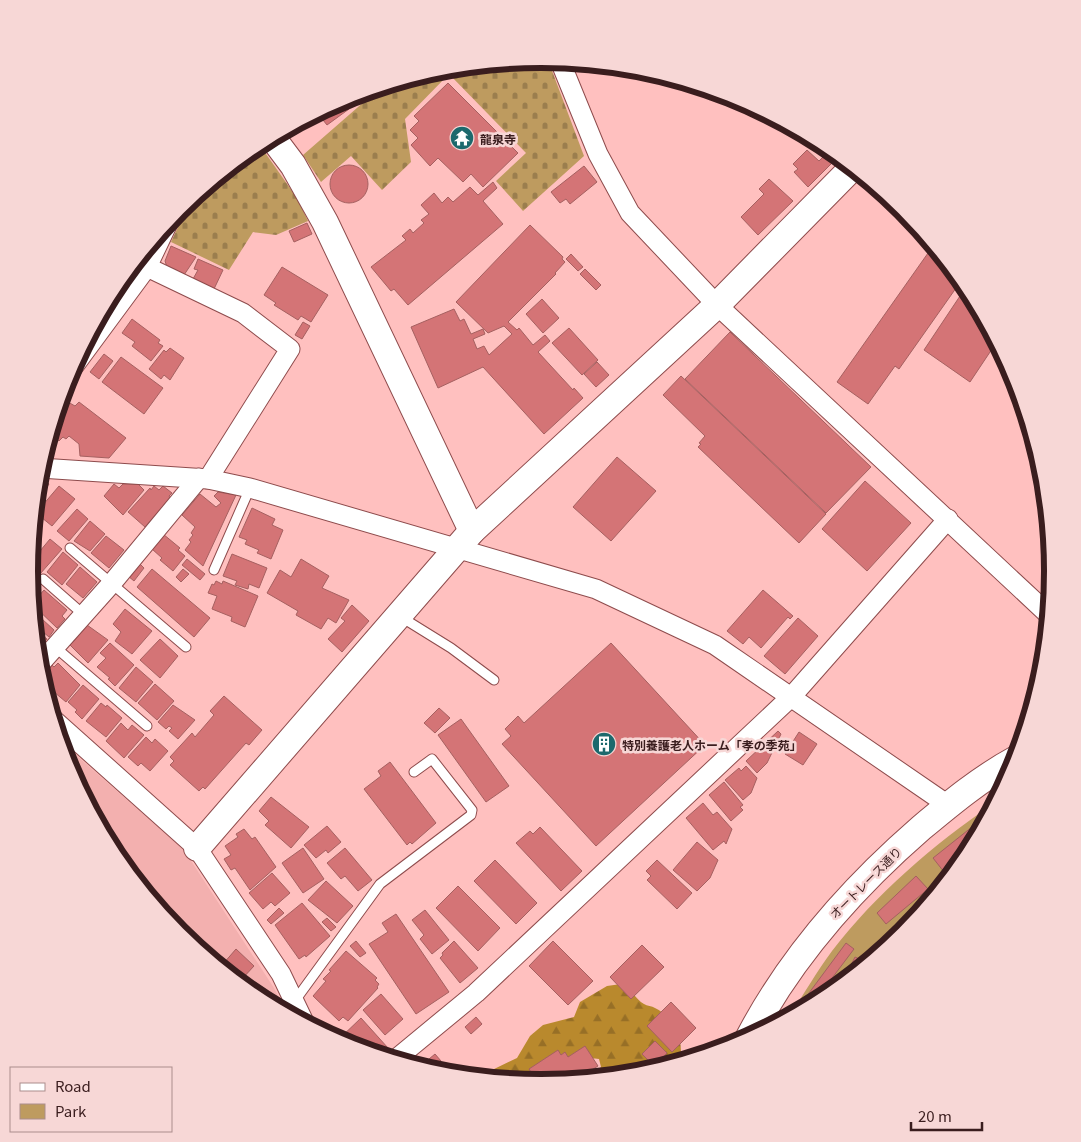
<svg xmlns="http://www.w3.org/2000/svg" width="1081" height="1142" font-family="Georgia,'Noto Sans JP',serif">
<defs>
<pattern id="forest-firs" width="22" height="20" patternUnits="userSpaceOnUse" patternTransform="scale(1.25)"><rect width="22" height="20" fill="#b9892d"/><path d="M5 1l3.5 6h-7zM16 11l3.5 6h-7z" fill="#976f26"/></pattern>
<pattern id="cemetery-stones" width="16" height="16" patternUnits="userSpaceOnUse" patternTransform="scale(1.25)"><rect width="16" height="16" fill="#be9b5f"/><path d="M2 7V4a2 2 0 0 1 4 0v3zM10 15v-3a2 2 0 0 1 4 0v3z" fill="#9b7e4e"/></pattern>
</defs>
<rect width="100%" height="100%" fill="#ffc0bf"/>
<polygon fill="#f3b0af" points="60,741 184,850 274,988 287,1013 256,996 178,933 115,855 68,767"/>
<path fill="#be9b5f" d="M993,804L966,856L902,933L825,997L790,1015C804,994 817,971 832,951C876,894 934,844 993,804Z"/>
<path fill="url(#forest-firs)" d="M621,984C633,990 635,999 644,1004C647,1006 652,1006 655,1008C675,1018 684,1040 680,1061L640,1073L591,1078L601,1067L599,1059C575,1056 545,1067 526,1081L490,1078V1071L517,1058L530,1036L543,1025L574,1017L580,1002L607,986Z"/>
<g fill="url(#cemetery-stones)">
<polygon points="541,59 548,60 584,156 523,211 496,181 526,153 449,74 405,119 411,162 382,190 351,156 321,182 303,155 381,87 441,69"/>
<polygon points="259,144 297,198 308,221 276,235 253,232 229,270 171,242 191,199"/>
</g>
<g fill="#d47476" stroke="#a56060">
<polygon points="448,83 518,153 483,187 471,174 463,182 438,158 430,166 411,145 418,138 410,130 419,121 414,116"/>
<polygon points="345,98 350,104 347,106 349,109 327,125 323,120 325,118 319,112"/>
<polygon points="807,150 819,161 827,153 833,162 808,187 794,172 798,169 793,164"/>
<circle cx="349" cy="184" r="19"/>
<polygon points="584,166 597,182 570,204 566,199 560,203 551,192"/>
<polygon points="769,179 793,201 758,235 741,217 764,194 759,189"/>
<polygon points="493,182 497,188 483,201 503,224 408,305 394,289 391,291 371,267 406,240 402,236 410,229 413,233 424,223 421,220 429,214 421,205 434,193 442,203 448,197 453,202 470,187 478,195"/>
<polygon points="307,223 312,234 294,242 289,231"/>
<polygon points="530,225 563,257 562,259 565,262 555,273 556,274 508,322 517,330 519,328 533,345 545,335 550,341 538,352 573,390 574,388 583,398 544,434 483,367 438,388 411,327 454,309 460,321 464,319 471,334 483,329 485,334 473,339 477,349 484,346 489,355 512,334 504,326 488,333 456,302"/>
<polygon points="171,246 196,257 184,275 167,267 165,261"/>
<polygon points="933,246 961,281 899,369 895,366 868,404 837,382"/>
<polygon points="571,254 583,267 578,271 566,259"/>
<polygon points="198,259 223,270 214,289 193,279 198,270 194,269"/>
<polygon points="282,267 328,295 311,322 301,316 298,320 274,305 276,303 264,295"/>
<polygon points="585,269 601,285 596,290 580,274"/>
<polygon points="966,287 996,343 970,382 924,350"/>
<polygon points="542,299 559,318 543,333 526,314"/>
<polygon points="132,319 160,340 158,343 163,346 151,361 132,346 135,342 122,333"/>
<polygon points="303,322 310,326 302,339 295,335"/>
<polygon points="569,328 598,360 582,375 552,343"/>
<polygon points="730,332 871,467 826,513 685,379"/>
<polygon points="170,348 184,358 170,380 164,375 161,379 149,369 164,350 166,352"/>
<polygon points="104,354 113,361 99,379 90,372"/>
<polygon points="121,357 163,388 144,414 102,382"/>
<polygon points="597,362 609,375 596,387 584,374"/>
<polygon points="681,376 826,514 799,543 698,447 701,444 699,443 705,436 663,395"/>
<polygon points="68,402 75,406 79,402 126,438 109,458 80,456 79,444 69,436 66,439 63,437 59,441 50,434 56,415 58,415"/>
<polygon points="617,457 656,491 611,541 573,507"/>
<polygon points="43,478 49,484 35,503 38,480 40,481"/>
<polygon points="865,481 911,523 867,571 822,529"/>
<polygon points="114,484 119,488 123,484 138,484 144,490 123,515 104,496"/>
<polygon points="59,486 75,499 52,526 36,513"/>
<polygon points="154,486 159,490 163,486 172,493 169,496 170,498 145,527 128,512 150,488 151,490"/>
<polygon points="218,492 236,495 203,566 185,550 191,542 189,540 193,535 191,533 195,527 182,515 200,494 216,507 221,503 214,496"/>
<polygon points="252,508 275,519 272,525 283,530 271,559 257,553 259,550 245,544 247,540 239,537"/>
<polygon points="77,509 88,519 69,541 57,531"/>
<polygon points="90,521 105,534 90,551 74,541"/>
<polygon points="163,534 180,548 178,550 185,556 173,571 160,560 162,558 152,549"/>
<polygon points="106,536 124,550 109,568 91,553"/>
<polygon points="50,539 62,549 40,574 30,563"/>
<polygon points="63,552 78,565 62,585 47,572"/>
<polygon points="232,554 267,568 259,588 249,584 248,589 235,585 237,581 223,576"/>
<polygon points="187,559 205,574 200,580 182,565"/>
<polygon points="301,559 329,576 322,588 349,600 336,623 328,618 321,629 296,615 298,611 267,593 280,570 291,577"/>
<polygon points="139,563 144,568 134,581 128,576"/>
<polygon points="80,567 97,582 83,598 66,584"/>
<polygon points="152,569 210,618 194,637 137,587"/>
<polygon points="183,569 189,574 181,582 176,577"/>
<polygon points="29,579 41,589 32,600"/>
<polygon points="216,581 222,584 223,581 258,596 245,627 231,621 232,617 212,609 217,596 208,593 212,584 214,585"/>
<polygon points="44,590 67,610 62,616 65,619 57,628 32,604"/>
<polygon points="763,590 793,616 790,619 788,617 761,648 749,637 743,644 727,631"/>
<polygon points="352,605 369,621 342,652 328,639 345,621 341,618"/>
<polygon points="125,609 152,631 132,654 115,641 121,632 113,624"/>
<polygon points="798,618 818,636 785,674 764,656"/>
<polygon points="42,619 54,630 49,637 36,626"/>
<polygon points="87,625 108,640 88,663 70,645 78,636 76,634"/>
<polygon points="34,629 47,639 39,648 36,646"/>
<polygon points="160,639 178,656 160,678 140,660"/>
<polygon points="110,643 134,665 115,686 108,679 110,678 97,667 106,658 100,653"/>
<polygon points="611,643 705,745 596,846 502,744 511,736 505,729 518,716 524,723"/>
<polygon points="58,663 80,685 66,702 42,682 41,678 52,665 54,667"/>
<polygon points="136,667 153,682 136,702 119,688"/>
<polygon points="155,684 174,701 157,720 138,703"/>
<polygon points="83,685 99,699 82,719 75,712 77,710 68,702"/>
<polygon points="224,696 262,730 249,745 246,743 205,789 203,787 199,791 170,765 174,761 170,757 192,733 195,737 214,715 210,711"/>
<polygon points="101,703 106,707 107,705 122,718 106,737 86,721"/>
<polygon points="173,705 195,720 178,739 169,731 172,728 169,726 166,729 158,722"/>
<polygon points="439,708 450,718 435,733 424,723"/>
<polygon points="461,719 509,786 486,802 438,735"/>
<polygon points="121,723 128,730 132,725 144,735 124,758 106,741"/>
<polygon points="778,731 781,734 767,763 757,773 746,761"/>
<polygon points="799,732 817,744 803,765 785,754"/>
<polygon points="146,737 152,743 155,739 168,751 150,771 141,763 138,766 128,757"/>
<polygon points="390,762 436,823 412,844 410,842 407,845 364,789 381,776 378,771"/>
<polygon points="746,766 757,778 751,793 743,800 725,780 739,768 741,771"/>
<polygon points="724,782 743,805 740,807 743,810 731,821 709,795"/>
<polygon points="271,797 309,827 291,848 265,825 269,821 259,811"/>
<polygon points="703,803 713,815 717,812 732,829 726,844 724,841 713,850 686,818"/>
<polygon points="987,815 966,856 948,877 933,858"/>
<polygon points="327,826 341,842 328,853 326,850 316,858 304,845"/>
<polygon points="540,827 582,871 561,891 516,843 530,831 533,834"/>
<polygon points="244,829 252,839 255,837 276,867 250,890 235,868 231,870 224,859 231,855 225,846 238,837 236,834"/>
<polygon points="697,842 718,860 710,878 697,891 673,870"/>
<polygon points="303,848 324,879 303,893 282,863"/>
<polygon points="345,848 372,880 358,891 345,876 341,879 327,863"/>
<polygon points="495,860 537,903 516,924 474,881"/>
<polygon points="657,860 692,893 677,909 647,880 651,876 646,871"/>
<polygon points="272,873 290,893 275,906 271,902 263,909 249,893"/>
<polygon points="916,876 928,889 886,924 877,913"/>
<polygon points="326,881 353,906 337,923 308,900"/>
<polygon points="458,886 500,928 478,951 436,908"/>
<polygon points="302,903 330,936 306,957 305,955 299,959 275,925"/>
<polygon points="279,908 284,913 271,924 267,920"/>
<polygon points="425,910 449,940 432,954 420,939 424,935 412,920"/>
<polygon points="396,914 449,992 416,1014 369,944 388,932 382,923"/>
<polygon points="327,918 336,927 331,931 322,922"/>
<polygon points="356,941 366,953 360,957 350,946"/>
<polygon points="454,941 478,968 460,983 440,958 443,955 442,953"/>
<polygon points="553,941 593,981 568,1005 529,966"/>
<polygon points="846,943 854,949 814,1002 806,997"/>
<polygon points="642,945 664,967 631,999 610,977"/>
<polygon points="236,949 254,966 241,980 223,964"/>
<polygon points="346,951 377,978 375,980 379,984 377,987 378,988 348,1021 343,1017 339,1021 313,996 326,981 323,979 331,971 329,970"/>
<polygon points="855,957 866,962 842,983"/>
<polygon points="381,994 403,1019 385,1035 363,1010"/>
<polygon points="671,1002 696,1028 672,1052 647,1026"/>
<polygon points="476,1017 482,1024 471,1034 465,1027"/>
<polygon points="361,1018 388,1048 381,1055 338,1040"/>
<polygon points="655,1041 667,1053 654,1066 642,1054"/>
<polygon points="585,1046 598,1066 581,1077 582,1079 540,1083 527,1081 534,1077 529,1069 558,1050 561,1055 565,1052 568,1057"/>
<polygon points="435,1054 441,1061 431,1070 427,1069 423,1064"/>
</g>
<g fill="none" stroke-linecap="round" stroke-linejoin="round">
<g stroke="#8e4b4c" stroke-width="11">
<g id="lane">
<polyline points="70,548 186,647"/>
<polyline points="214,570 250,488"/>
<polyline points="43,579 84,615"/>
<polyline points="401,617 451,648 494,680"/>
<polyline points="55,647 147,726"/>
<polyline points="294,1002 380,884 471,815 472,810 432,759 414,772"/>
</g>
</g>
<g stroke="#8e4b4c" stroke-width="21">
<g id="street">
<polyline points="560,61 598,154 630,213 717,305 1048,614"/>
<polyline points="137,260 147,267 243,313 290,349 208,479"/>
<polyline points="68,374 147,267 169,221"/>
<polyline points="40,468 208,479 250,488 596,589 715,645 948,805"/>
<polyline points="38,666 112,583 199,478"/>
<polyline points="54,720 197,848 281,974 304,1022"/>
<polyline points="396,1059 476,993 792,696 948,519"/>
</g>
</g>
<g stroke="#8e4b4c" stroke-width="28">
<g id="secondary">
<polyline points="272,137 293,165 325,222 472,531"/>
<polyline points="197,848 472,531 717,305 852,168"/>
<path d="M749,1037C792,955 852,888 921,828C951,803 981,778 1016,759"/>
</g>
</g>
<use href="#lane" stroke="#fff" stroke-width="9"/>
<use href="#street" stroke="#fff" stroke-width="19"/>
<use href="#secondary" stroke="#fff" stroke-width="26"/>
</g>
<defs>
<g id="temple-disc" transform="scale(1.25)"><circle r="9.5" fill="#1c696d" stroke="#f7d7d6"/><path d="M0-6L5-2H3V0L6.5 2.5H4V6H1.5V3h-3V6H-4V2.5H-6.5L-3 0V-2H-5Z" fill="#fff"/></g>
<g id="building-disc" transform="scale(1.25)"><circle r="9.5" fill="#1c696d" stroke="#f7d7d6"/><path d="M-4-6H4V6H1V3H-1V6H-4ZM-2.5-4.3h1.7v1.8h-1.7ZM.8-4.3h1.7v1.8H.8ZM-2.5-1h1.7V.8h-1.7ZM.8-1h1.7V.8H.8Z" fill="#fff"/></g>
</defs>
<g fill-rule="evenodd">
<use href="#temple-disc" x="462" y="138"/>
<use href="#building-disc" x="604" y="744"/>
</g>
<g text-anchor="middle" dominant-baseline="central" stroke-width="5" stroke-linejoin="round" paint-order="stroke">
<g font-size="12" font-weight="bold" fill="#3a1d1e" stroke="#f7d7d6" text-anchor="start">
<text x="480" y="138">龍泉寺</text>
<text x="622" y="744">特別養護老人ホーム「孝の季苑」</text>
</g>
<g font-size="12" fill="#3a1d1e" stroke="#f7d7d6">
<text transform="translate(865 882) rotate(-45)">オートレース通り</text>
</g>
</g>
<path d="M0 0H1081V1142H0ZM38 571a503 503 0 1 1 1006 0a503 503 0 1 1-1006 0Z" fill="#f7d7d6" fill-rule="evenodd"/>
<path fill="none" stroke="#3a1d1e" stroke-width="6" d="M38 571a503 503 0 1 1 1006 0a503 503 0 1 1-1006 0Z"/>
<rect x="10" y="1067" width="162" height="65" fill="#f7d7d6" stroke="#ab8d8c"/>
<rect x="20" y="1083" width="25" height="8" fill="#ffffff" stroke="#ab8d8c"/>
<text x="55" y="1092" font-size="15" fill="#3a1d1e">Road</text>
<rect x="20" y="1104" width="25" height="15" fill="#be9b5f" stroke="#ab8d8c"/>
<text x="55" y="1117" font-size="15" fill="#3a1d1e">Park</text>
<path d="M911 1122v8h71v-8" fill="none" stroke="#3a1d1e" stroke-width="2.5"/>
<text x="918" y="1122" font-size="15" fill="#3a1d1e" stroke="#f7d7d6" stroke-width="4" paint-order="stroke">20 m</text>
</svg>
